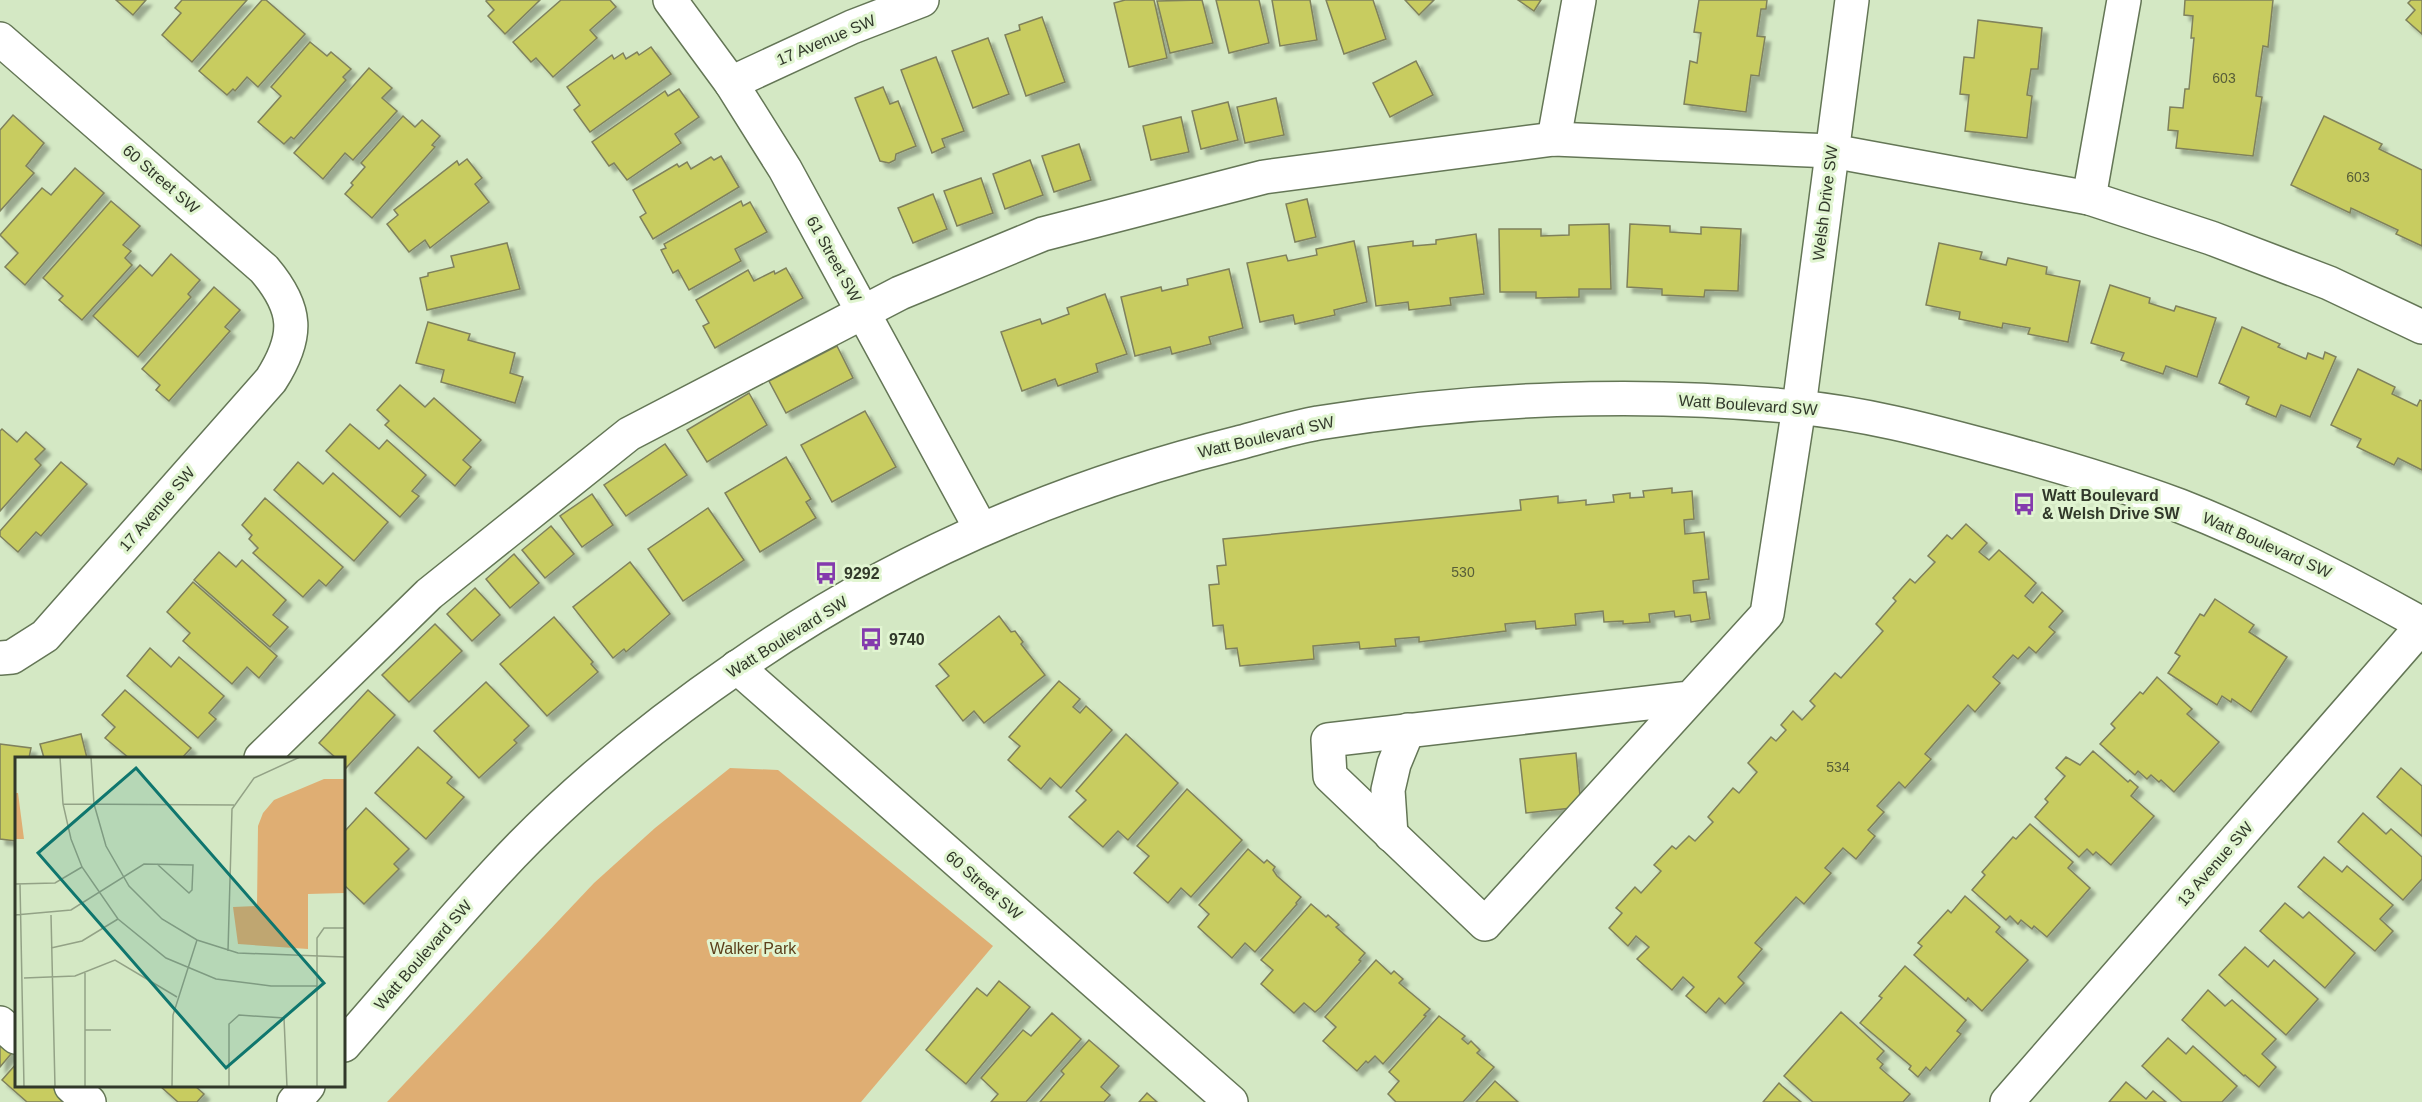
<svg xmlns="http://www.w3.org/2000/svg" width="2422" height="1102" font-family="Arial,sans-serif">
<defs>
<filter id="shadow"><feDropShadow dx="5.5" dy="5.5" stdDeviation="1.5" flood-color="#0004"/></filter>
</defs>
<rect width="100%" height="100%" fill="#d4e8c4"/>
<polygon fill="#dfae73" points="730,768 778,770 993,946 861,1102 387,1102 594,883 655,828"/>
<g fill="#c8cc61" stroke="#7f815c" stroke-width="1.5" filter="url(#shadow)">
<polygon points="116,0 146,0 133,15"/>
<polygon points="182,0 247,0 192,62 162,35 181,13 175,8"/>
<polygon points="262,0 266,0 305,34 258,87 247,77 235,91 233,89 227,95 199,71"/>
<polygon points="487,0 540,0 505,34 488,16 494,10 486,1"/>
<polygon points="561,0 610,0 616,7 590,30 597,38 553,77 536,58 531,62 513,42"/>
<polygon points="1125,0 1154,0 1167,58 1129,67 1114,3"/>
<polygon points="1202,0 1213,43 1170,53 1157,1"/>
<polygon points="1216,0 1259,0 1269,43 1229,53"/>
<polygon points="1272,0 1310,0 1317,40 1280,46"/>
<polygon points="1326,0 1373,0 1386,39 1344,54"/>
<polygon points="1405,0 1434,0 1419,15"/>
<polygon points="1518,0 1541,0 1534,11"/>
<polygon points="1699,0 1767,0 1766,9 1761,9 1757,36 1765,37 1759,76 1751,75 1746,112 1684,104 1690,61 1697,63 1701,33 1694,32"/>
<polygon points="2185,0 2273,0 2268,47 2263,46 2259,73 2256,96 2262,97 2253,156 2176,148 2178,131 2168,130 2170,107 2183,108 2185,89 2189,89 2194,38 2191,38 2193,16 2184,15"/>
<polygon points="2411,0 2422,0 2422,34 2406,20 2415,10 2408,3"/>
<polygon points="1042,17 1065,82 1026,96 1005,35 1020,30 1019,25"/>
<polygon points="1978,20 2042,28 2038,69 2031,69 2027,95 2032,96 2027,138 1965,131 1969,95 1960,94 1964,57 1974,58"/>
<polygon points="988,38 1009,94 973,108 952,51"/>
<polygon points="310,42 327,56 331,52 351,69 343,77 346,80 294,139 291,137 284,144 258,122 281,96 271,87"/>
<polygon points="651,47 671,74 590,132 574,110 580,105 567,87 612,55 614,59 623,53 626,59 637,52 639,55"/>
<polygon points="936,57 964,131 942,139 945,147 932,153 901,70"/>
<polygon points="1416,61 1433,95 1390,117 1373,83"/>
<polygon points="369,68 392,88 382,98 397,111 353,160 345,153 323,179 294,153"/>
<polygon points="883,87 890,104 898,101 916,146 896,154 895,160 889,163 880,161 855,98"/>
<polygon points="679,89 699,117 675,134 681,143 627,180 614,163 609,166 592,142 665,91 668,96"/>
<polygon points="1276,98 1284,135 1245,143 1237,107"/>
<polygon points="1228,102 1238,140 1201,149 1192,111"/>
<polygon points="13,115 44,143 26,166 34,173 0,211 0,130"/>
<polygon points="403,116 415,127 422,120 440,136 432,145 435,147 372,218 345,194 353,185 351,183 365,167 361,163"/>
<polygon points="2324,116 2382,144 2379,149 2422,170 2422,246 2396,234 2398,230 2351,208 2350,213 2291,185"/>
<polygon points="1181,117 1189,152 1151,160 1143,126"/>
<polygon points="1079,144 1091,180 1054,192 1042,156"/>
<polygon points="721,156 739,187 653,239 640,217 646,213 633,190 677,164 679,167 687,162 691,169 711,157 714,160"/>
<polygon points="467,159 482,178 475,184 489,202 430,248 425,240 409,252 387,224 398,215 394,210 457,161 459,165"/>
<polygon points="1030,160 1043,195 1005,209 993,174"/>
<polygon points="75,168 104,193 25,285 5,267 18,253 0,235 42,188 51,195"/>
<polygon points="981,178 993,213 957,226 944,191"/>
<polygon points="933,194 947,229 913,243 898,208"/>
<polygon points="1307,199 1316,237 1295,242 1286,204"/>
<polygon points="111,201 140,226 123,245 131,251 125,258 132,265 82,320 59,300 63,296 43,278"/>
<polygon points="741,201 743,206 750,202 767,232 735,249 741,261 689,290 678,270 673,273 661,250 666,248 664,244"/>
<polygon points="1609,224 1611,289 1579,289 1579,297 1536,298 1536,292 1500,292 1499,229 1541,229 1541,236 1569,235 1569,225"/>
<polygon points="1630,224 1670,226 1670,232 1701,234 1701,227 1741,229 1738,291 1705,290 1704,297 1662,295 1662,289 1627,287"/>
<polygon points="1476,234 1484,294 1450,298 1451,305 1409,310 1408,302 1376,306 1368,247 1413,241 1413,246 1436,244 1436,240"/>
<polygon points="1354,241 1367,302 1334,310 1335,315 1295,324 1293,315 1260,322 1247,263 1286,255 1288,261 1317,255 1316,249"/>
<polygon points="507,243 520,289 427,310 420,278 428,276 428,273 454,267 451,256"/>
<polygon points="1939,243 1982,252 1980,259 2006,265 2008,258 2047,267 2046,274 2080,281 2068,342 2028,334 2030,328 2003,323 2002,328 1959,319 1960,312 1926,305"/>
<polygon points="171,254 200,280 188,294 191,297 138,357 93,316 140,265 152,276"/>
<polygon points="786,268 803,298 715,348 703,326 709,323 696,300 748,270 754,281 774,271 775,274"/>
<polygon points="1229,269 1243,328 1209,337 1211,344 1172,354 1170,347 1135,356 1121,297 1161,287 1162,291 1188,285 1187,279"/>
<polygon points="2110,285 2150,298 2149,303 2174,311 2176,306 2216,318 2197,377 2166,366 2163,374 2121,360 2124,353 2091,343"/>
<polygon points="214,287 240,310 225,327 230,331 169,401 156,390 160,385 142,369"/>
<polygon points="1105,294 1127,354 1096,364 1098,372 1058,386 1055,379 1022,391 1001,332 1040,319 1042,324 1069,314 1067,308"/>
<polygon points="428,322 470,334 468,340 515,353 510,373 523,377 515,403 441,382 444,370 416,363"/>
<polygon points="2242,327 2280,344 2278,347 2306,359 2308,353 2323,359 2325,352 2336,357 2310,417 2281,405 2276,417 2246,404 2249,397 2219,383"/>
<polygon points="837,346 853,378 786,413 769,381"/>
<polygon points="2358,369 2395,387 2392,394 2417,406 2420,400 2422,401 2422,470 2398,458 2394,465 2357,447 2361,439 2331,425"/>
<polygon points="400,385 425,407 434,398 481,440 463,460 471,467 455,486 385,425 389,421 377,410"/>
<polygon points="749,393 767,425 707,462 687,430"/>
<polygon points="865,411 896,467 832,502 801,445"/>
<polygon points="350,424 379,449 387,440 426,475 412,491 419,496 400,517 326,451"/>
<polygon points="2,429 17,442 26,432 45,449 35,459 41,465 0,511 0,431"/>
<polygon points="665,444 687,475 626,516 604,485"/>
<polygon points="786,457 811,499 806,502 816,518 760,552 725,493"/>
<polygon points="61,462 87,484 41,536 36,532 18,552 0,536 0,531"/>
<polygon points="298,462 323,484 333,473 388,522 354,561 274,490"/>
<polygon points="1672,488 1672,493 1692,491 1694,519 1684,520 1685,534 1704,532 1709,579 1693,581 1694,593 1706,592 1710,619 1691,622 1690,615 1675,617 1674,611 1649,614 1650,622 1623,624 1623,621 1604,622 1603,611 1575,614 1576,625 1536,629 1535,621 1505,624 1506,631 1419,642 1419,637 1395,639 1396,646 1360,649 1359,642 1313,646 1314,659 1240,666 1237,648 1226,649 1223,625 1213,626 1209,585 1219,584 1217,566 1226,565 1223,539 1521,510 1520,500 1558,496 1558,503 1586,500 1586,505 1614,502 1613,495 1630,493 1630,498 1644,497 1643,491"/>
<polygon points="592,494 613,525 582,547 560,516"/>
<polygon points="265,498 343,567 326,586 319,580 303,597 253,553 258,548 249,539 252,535 242,525"/>
<polygon points="708,508 744,560 683,601 648,549"/>
<polygon points="1966,524 1987,543 1979,552 1989,560 1999,550 2036,583 2025,596 2033,603 2042,592 2063,611 2049,627 2055,632 2036,653 2029,647 2018,659 2013,655 1993,677 2000,683 1975,712 1968,705 1925,754 1931,759 1905,788 1899,782 1877,806 1884,812 1868,830 1875,836 1856,859 1843,848 1825,868 1831,873 1804,904 1796,897 1755,943 1762,949 1738,977 1744,983 1725,1004 1719,998 1706,1013 1686,996 1694,987 1683,977 1672,990 1637,959 1649,947 1636,936 1628,946 1609,928 1622,913 1616,908 1635,887 1641,893 1661,871 1654,865 1672,846 1676,849 1689,836 1695,841 1713,822 1708,817 1733,788 1739,793 1757,772 1748,763 1771,737 1776,741 1786,730 1781,725 1793,711 1802,720 1815,706 1810,701 1835,673 1841,678 1883,631 1876,624 1896,601 1893,598 1910,579 1915,583 1935,562 1928,556 1947,535 1952,539"/>
<polygon points="551,526 574,554 545,578 522,550"/>
<polygon points="219,552 236,567 242,560 286,600 273,615 288,627 270,647 194,580"/>
<polygon points="514,554 539,583 510,608 486,579"/>
<polygon points="630,562 670,614 626,652 624,649 613,658 573,607"/>
<polygon points="193,582 277,656 259,678 247,667 232,684 183,641 190,633 167,612"/>
<polygon points="475,588 500,615 472,641 447,614"/>
<polygon points="2215,599 2254,625 2249,632 2287,657 2251,712 2232,699 2231,702 2222,696 2217,705 2168,673 2180,656 2175,653 2200,614 2204,616"/>
<polygon points="999,616 1011,632 1015,631 1023,642 1021,644 1045,675 984,723 974,711 963,721 936,686 949,676 939,664"/>
<polygon points="554,617 593,662 591,664 598,672 547,716 500,664"/>
<polygon points="435,624 462,651 409,702 382,675"/>
<polygon points="150,648 171,667 179,657 224,696 209,713 216,719 198,738 127,676"/>
<polygon points="2157,677 2192,709 2187,714 2219,742 2174,792 2161,780 2159,782 2151,775 2147,779 2138,771 2135,775 2100,744 2115,728 2111,724 2140,692 2143,694"/>
<polygon points="1059,681 1080,699 1073,707 1080,713 1086,706 1112,730 1061,788 1050,778 1041,789 1008,760 1020,746 1009,737"/>
<polygon points="486,682 529,726 514,740 517,743 479,778 434,731"/>
<polygon points="125,690 191,748 182,758 129,758 105,738 115,727 102,715"/>
<polygon points="368,690 395,715 346,768 344,765 344,758 336,758 319,743"/>
<polygon points="81,734 87,758 44,758 40,744"/>
<polygon points="1126,734 1178,783 1128,840 1118,831 1103,847 1069,817 1086,800 1076,791"/>
<polygon points="0,744 31,748 29,758 16,758 16,841 0,839"/>
<polygon points="418,747 452,777 447,783 464,797 426,839 375,793"/>
<polygon points="2093,751 2128,782 2130,780 2138,787 2131,796 2154,816 2111,865 2096,852 2093,855 2087,849 2079,857 2035,817 2048,802 2045,799 2065,776 2056,768 2066,757 2080,765"/>
<polygon points="1576,753 1581,807 1526,813 1520,759"/>
<polygon points="2401,768 2422,786 2422,836 2377,797"/>
<polygon points="1187,789 1242,840 1191,897 1181,888 1168,903 1134,873 1149,856 1137,846"/>
<polygon points="366,808 409,849 394,864 399,869 364,904 344,885 344,832"/>
<polygon points="2363,813 2386,834 2391,829 2422,857 2422,879 2403,900 2338,842"/>
<polygon points="2030,824 2073,862 2068,868 2090,888 2047,937 2034,926 2032,929 2021,920 2018,924 2010,916 2006,920 1972,890 1985,875 1982,872 2013,837 2016,839"/>
<polygon points="1248,849 1264,863 1267,860 1275,867 1273,870 1277,876 1301,897 1296,903 1297,904 1255,952 1245,943 1232,958 1198,927 1209,914 1199,905"/>
<polygon points="2324,857 2342,872 2347,866 2393,905 2380,919 2393,931 2375,951 2298,887"/>
<polygon points="1965,896 2000,927 1996,932 2028,960 1982,1011 1968,998 1966,1001 1914,955 1922,946 1918,943 1948,910 1951,913"/>
<polygon points="2285,903 2303,918 2309,912 2355,953 2325,988 2260,931"/>
<polygon points="1311,904 1326,917 1328,915 1339,925 1336,927 1365,953 1359,960 1361,961 1321,1007 1315,1012 1304,1003 1294,1013 1261,984 1273,970 1261,960"/>
<polygon points="2245,947 2268,967 2274,960 2318,999 2286,1035 2219,975"/>
<polygon points="1376,960 1391,974 1394,971 1403,979 1399,983 1430,1009 1424,1015 1426,1016 1383,1064 1375,1056 1368,1063 1366,1061 1357,1071 1323,1041 1336,1027 1325,1017"/>
<polygon points="1905,966 1966,1020 1957,1031 1961,1034 1930,1071 1926,1067 1918,1077 1909,1069 1911,1066 1860,1023 1882,998 1879,996"/>
<polygon points="999,981 1030,1007 966,1084 926,1050 977,988 987,996"/>
<polygon points="2208,990 2225,1006 2232,1000 2276,1039 2262,1054 2276,1067 2259,1087 2245,1075 2244,1076 2182,1020"/>
<polygon points="1841,1012 1884,1051 1877,1059 1883,1064 1880,1068 1910,1094 1903,1102 1813,1102 1784,1076"/>
<polygon points="1052,1013 1081,1039 1026,1102 991,1102 998,1094 981,1078 1023,1030 1031,1036"/>
<polygon points="1439,1016 1465,1036 1462,1039 1468,1044 1471,1041 1480,1050 1477,1053 1494,1067 1463,1102 1396,1102 1388,1094 1399,1081 1389,1072"/>
<polygon points="0,1028 16,1048 0,1067"/>
<polygon points="2168,1038 2186,1054 2193,1046 2237,1086 2222,1102 2182,1102 2142,1066"/>
<polygon points="1089,1040 1119,1066 1101,1087 1110,1095 1104,1102 1040,1102 1064,1074 1061,1071"/>
<polygon points="16,1064 16,1086 67,1086 81,1102 27,1102 2,1080"/>
<polygon points="1495,1081 1518,1102 1476,1102"/>
<polygon points="2126,1082 2146,1099 2153,1091 2166,1102 2109,1102"/>
<polygon points="1779,1083 1782,1086 1801,1102 1763,1102"/>
<polygon points="160,1086 195,1086 204,1094 197,1102 178,1102"/>
<polygon points="1147,1093 1157,1102 1139,1102"/>
</g>
<g fill="none" stroke-linecap="round" stroke-linejoin="round">
<g stroke="#647656" stroke-width="36">
<g id="minor">
<polyline points="670,0 731,83 785,169 981,529"/>
<path d="M0,39L264,269C298,309 299,336 271,380L45,636L12,657L0,658"/>
<polyline points="731,83 852,27 922,0"/>
<polyline points="1554,139 1579,0"/>
<polyline points="2089,198 2124,0"/>
<polyline points="737,667 1231,1102"/>
<polyline points="1690,698 1328,740 1330,776 1485,924 1767,614 1799,407 1852,0"/>
<polyline points="261,758 429,594 629,434 900,293 1043,234 1264,177 1554,139 1832,151 2089,198 2211,238 2329,283 2422,327"/>
<polyline points="1391,835 1388,790 1394,764 1408,730"/>
<polyline points="0,1023 16,1037"/>
<path d="M344,1045C395,987 445,927 498,870C569,793 653,725 739,666C890,561 1060,487 1238,443C1264,436 1291,428 1318,423C1472,398 1640,391 1796,407C1862,413 1927,430 1990,447C2054,464 2118,483 2180,506C2264,539 2344,580 2422,624"/>
<polyline points="71,1086 89,1102"/>
<polyline points="294,1102 308,1086"/>
<polyline points="2007,1102 2422,626"/>
</g>
</g>
<use href="#minor" stroke="#fff" stroke-width="33"/>
</g>
<defs>
<g id="bus-bare" transform="scale(1.8)"><path d="M-5-6H5V4H4V6H2V4H-2V6H-4V4H-5ZM-3.5-4V0h7V-4ZM-3.5 1.2v1.5H-2V1.2ZM2 1.2v1.5H3.5V1.2Z" fill="#843bad" stroke="#e1f5d1" stroke-width="2.5" paint-order="stroke"/></g>
</defs>
<g fill-rule="evenodd">
<use href="#bus-bare" x="2024" y="504"/>
<use href="#bus-bare" x="826" y="573"/>
<use href="#bus-bare" x="871" y="639"/>
</g>
<g text-anchor="middle" dominant-baseline="central" stroke-width="6" stroke-linejoin="round" paint-order="stroke">
<g font-size="14" fill="#575d38">
<text x="2224" y="78">603</text>
<text x="2358" y="177">603</text>
<text x="1463" y="572">530</text>
<text x="1838" y="767">534</text>
</g>
<g font-size="16" fill="#31382a" stroke="#e1f5d1">
<text transform="translate(826 40) rotate(-23)">17 Avenue SW</text>
<text transform="translate(161 179) rotate(41)">60 Street SW</text>
<text transform="translate(1825 203) rotate(-83)">Welsh Drive SW</text>
<text transform="translate(834 259) rotate(61)">61 Street SW</text>
<text transform="translate(1748 405) rotate(4)">Watt Boulevard SW</text>
<text transform="translate(1266 437) rotate(-13)">Watt Boulevard SW</text>
<text transform="translate(157 509) rotate(-49)">17 Avenue SW</text>
<text transform="translate(2267 545) rotate(24)">Watt Boulevard SW</text>
<text transform="translate(787 637) rotate(-32)">Watt Boulevard SW</text>
<text transform="translate(2215 864) rotate(-49)">13 Avenue SW</text>
<text transform="translate(984 885) rotate(41)">60 Street SW</text>
<text transform="translate(423 955) rotate(-49)">Watt Boulevard SW</text>
</g>
<g font-size="16" font-weight="bold" fill="#31382a" stroke="#e1f5d1" text-anchor="start">
<text x="2042" y="495">Watt Boulevard<tspan x="2042" dy="18">&amp; Welsh Drive SW</tspan></text>
<text x="844" y="573">9292</text>
<text x="889" y="639">9740</text>
</g>
<g font-size="16" fill="#5c401c" stroke="#e1f5d1">
<text x="753" y="948">Walker Park</text>
</g>
</g>
<g transform="translate(15 757)">
<rect width="330" height="330" fill="#d4e8c4"/>
<path d="M309,22H330V136L293,137V192L223,187L218,150L242,149L243,69L248,56L259,43ZM0,36H3L9,82H0Z" fill="#dfae73"/>
<path fill="none" stroke="#93a286" stroke-width="1.5" d="M45,0L48,47L56,82L67,110L103,162L151,201L201,222L256,229H302M76,0L79,47L91,89L114,129L147,162L182,183L223,196L330,200M48,47L219,48M0,127L40,126L67,110M5,127L9,330M0,158L56,153L129,107L178,108L177,133L174,136L142,107M36,158L40,330M36,191L67,184L103,162M213,194L217,52L239,21L285,0M70,216V330M9,221L60,219L100,203L162,240M70,273H96M157,330L158,258L182,183M214,330V267L224,258L269,261L272,330M302,330V181L309,171H330"/>
<path fill="#0f766e" fill-opacity="0.15" stroke="#0f766e" stroke-width="3" d="M121,11L309,226L211,311L23,96Z"/>
<rect width="330" height="330" fill="none" stroke="#31382a" stroke-width="3"/>
</g>
</svg>
